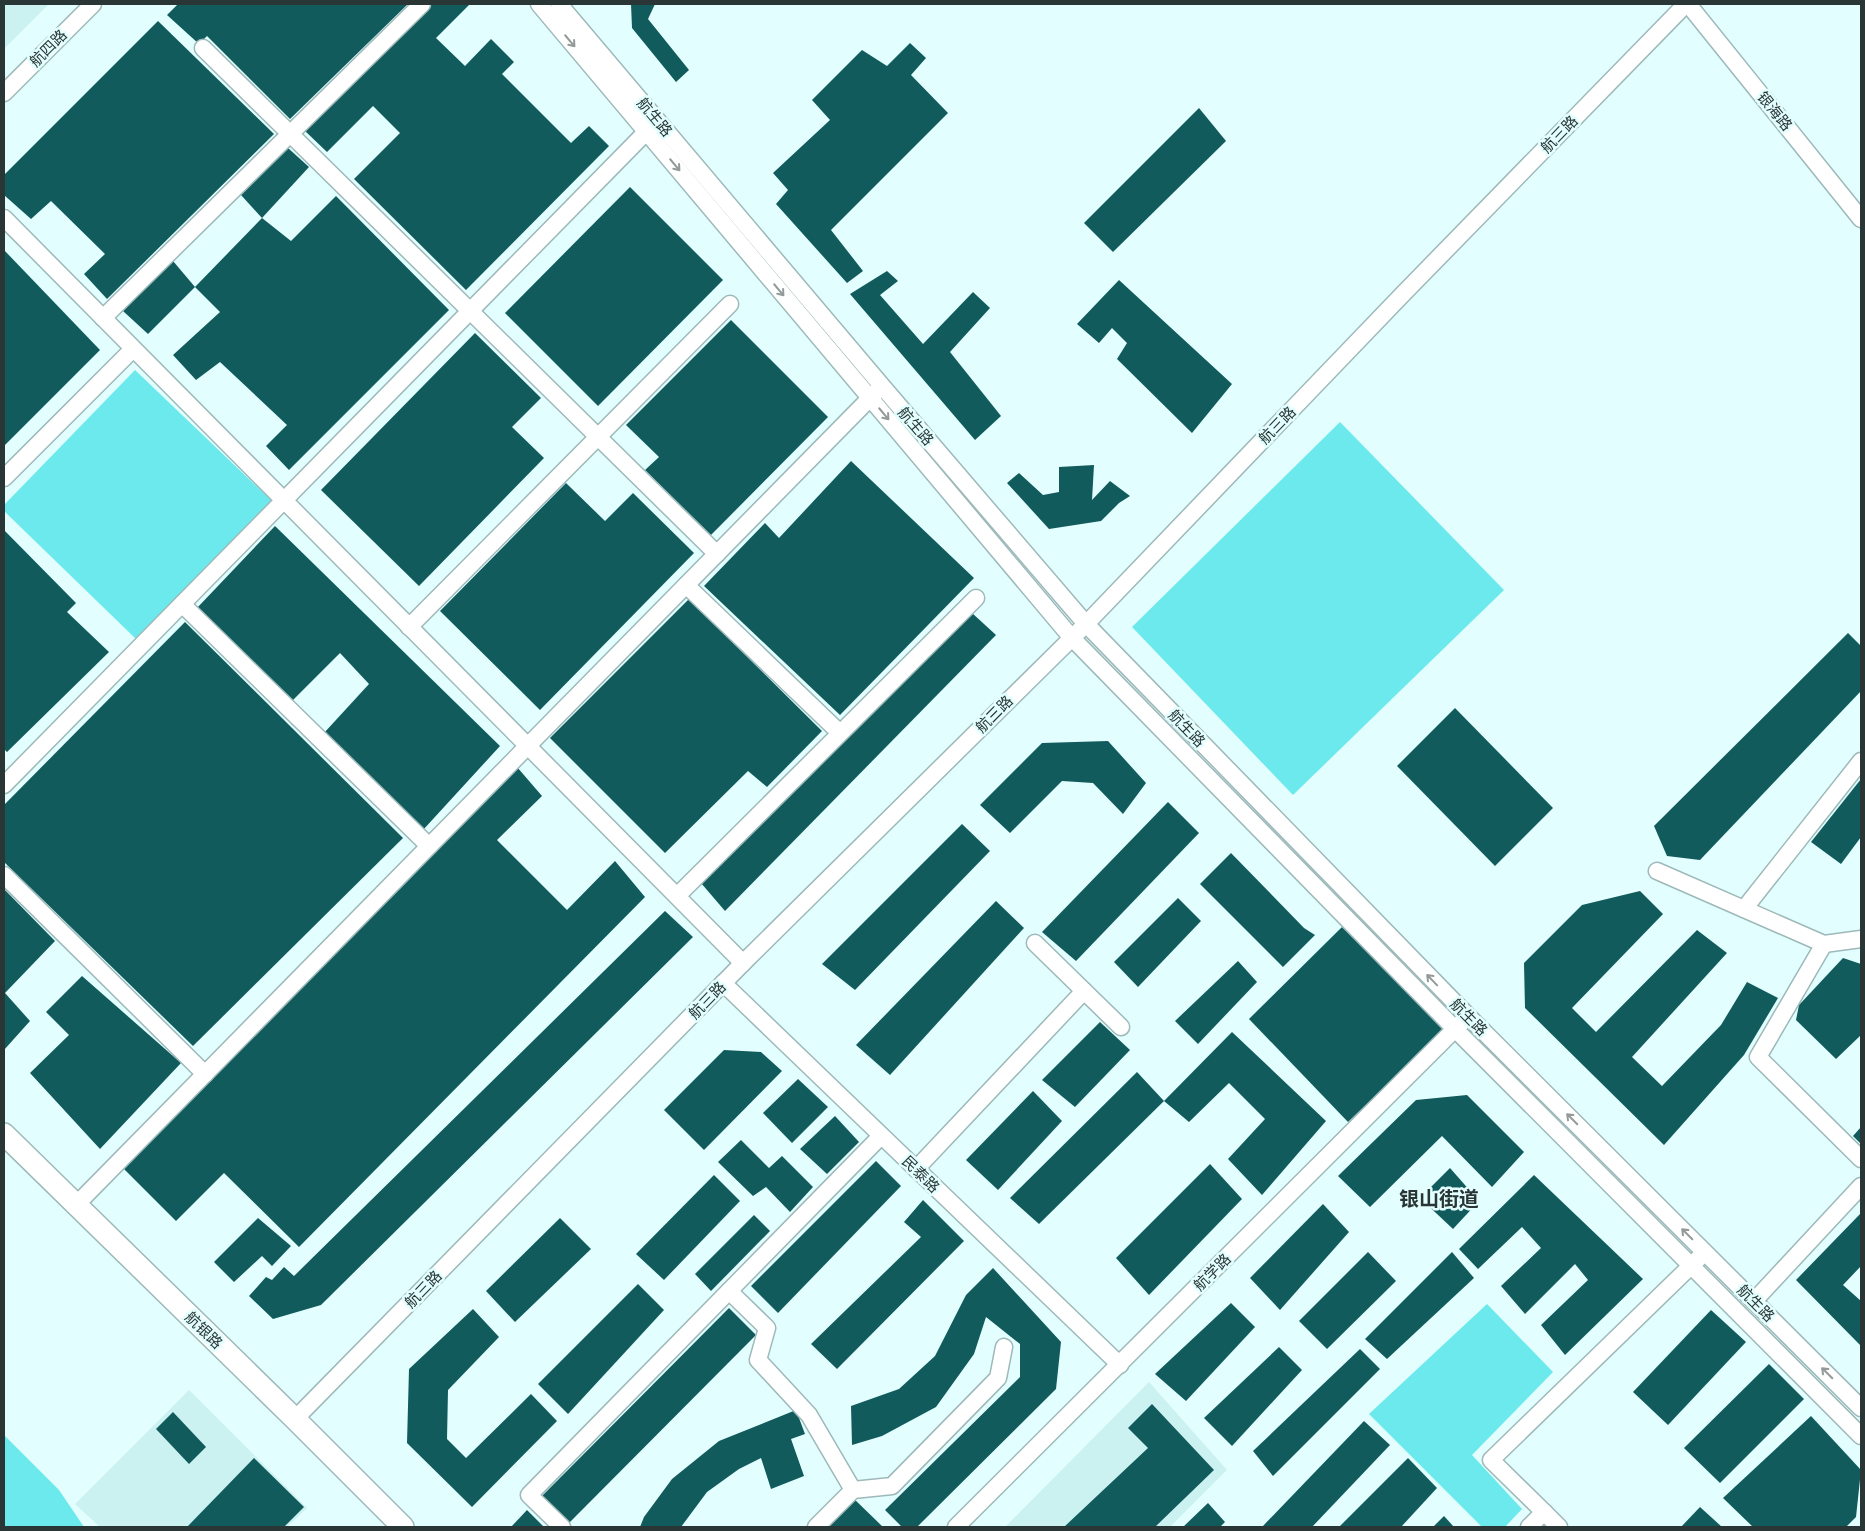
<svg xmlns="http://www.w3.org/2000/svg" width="1865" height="1531" font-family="'IBM Plex Sans','Noto Sans SC',sans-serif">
<rect width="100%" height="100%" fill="#e2fefe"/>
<g fill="#ccf1f1">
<polygon points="4,4 49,4 4,49"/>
<polygon points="1149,1382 1227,1470 1170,1527 1005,1527"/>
<polygon points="189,1390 307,1508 287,1527 100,1527 75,1504"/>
</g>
<g fill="#6ce9ec">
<polygon points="135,370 272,501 136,639 4,511 4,505"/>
<polygon points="1340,422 1504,590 1293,795 1132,627"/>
<polygon points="1487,1304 1553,1372 1472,1455 1522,1509 1505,1527 1482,1527 1369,1414"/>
<polygon points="4,1435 59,1490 84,1527 4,1527"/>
</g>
<g fill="#125b5d">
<polygon points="178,4 408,4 290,119 207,36 199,44 167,15"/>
<polygon points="430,4 470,4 436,38 465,66 491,39 514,62 502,74 571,143 589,126 609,146 466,290 354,179 400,133 373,106 327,152 304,130"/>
<polygon points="631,4 655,4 648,19 689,70 676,82 632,28"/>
<polygon points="158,21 274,134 107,299 84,274 105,254 51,201 31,219 4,195 4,175"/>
<polygon points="910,43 926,58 911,75 948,113 831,230 863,271 847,283 776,204 788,190 773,173 830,120 812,100 862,50 887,66"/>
<polygon points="1199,108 1226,141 1113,252 1084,223"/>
<polygon points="288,148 309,167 262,218 241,195"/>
<polygon points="630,187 723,280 598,406 505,313"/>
<polygon points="336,196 449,310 289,470 266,446 287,425 220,362 196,380 173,355 220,312 195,287 262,218 291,241"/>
<polygon points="4,250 100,350 4,446"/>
<polygon points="173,261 195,287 148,334 123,311"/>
<polygon points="887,271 898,281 880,295 923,344 973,292 990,308 950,352 1001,416 975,440 850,294"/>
<polygon points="1119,280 1232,384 1192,433 1117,359 1127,343 1112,328 1099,343 1077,324"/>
<polygon points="731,320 828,417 711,535 645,470 659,457 626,425"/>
<polygon points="475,333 541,398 512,427 544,458 419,586 321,490"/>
<polygon points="851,461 974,578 840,715 704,586 765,523 779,538"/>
<polygon points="1094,465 1092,500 1110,481 1130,496 1119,503 1101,521 1049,529 1007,483 1019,473 1043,495 1059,492 1059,467"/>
<polygon points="566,483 605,521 633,493 694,553 540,710 440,611"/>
<polygon points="275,526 500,746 423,830 324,733 369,684 340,653 293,700 197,608"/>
<polygon points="4,530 76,603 67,612 109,652 7,752 4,749"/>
<polygon points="689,599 822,731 767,787 748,771 665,853 550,738"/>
<polygon points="972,613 996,635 725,911 701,883"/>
<polygon points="185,622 403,838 193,1046 4,862 4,805"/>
<polygon points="1848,633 1861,646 1861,691 1700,860 1667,856 1654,826"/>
<polygon points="1455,708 1553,808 1495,866 1397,766"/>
<polygon points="1108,741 1146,783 1123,814 1093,783 1062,781 1010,833 980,805 1042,743"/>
<polygon points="517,767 542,796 497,840 567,910 615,861 645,897 299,1247 224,1173 176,1221 123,1168"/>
<polygon points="1861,779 1861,837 1841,864 1811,842"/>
<polygon points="1168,802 1199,833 1076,961 1042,932"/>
<polygon points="962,824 990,851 855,990 822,964"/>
<polygon points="1231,853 1304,928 1315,935 1283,967 1200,884"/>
<polygon points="4,889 55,941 5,993 30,1021 4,1050"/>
<polygon points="1640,891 1663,914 1572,1008 1596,1032 1697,930 1727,953 1632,1057 1662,1086 1721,1025 1747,982 1778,998 1744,1055 1664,1145 1525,1008 1524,963 1582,905"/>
<polygon points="1178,898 1201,921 1138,987 1114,962"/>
<polygon points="996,901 1024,928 890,1075 856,1045"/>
<polygon points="665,911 693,937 321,1305 273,1319 249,1296 266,1277 272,1280 284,1267 294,1276"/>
<polygon points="1342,927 1446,1028 1348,1122 1249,1019"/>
<polygon points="1843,958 1861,964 1861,1035 1836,1059 1796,1020 1799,1005"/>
<polygon points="1238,961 1257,982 1198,1044 1175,1021"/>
<polygon points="82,976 181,1063 100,1149 30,1073 69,1035 46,1012"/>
<polygon points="1100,1022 1130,1050 1075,1107 1042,1080"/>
<polygon points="1232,1032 1326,1121 1262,1195 1228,1159 1265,1119 1229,1083 1189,1122 1164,1101"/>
<polygon points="724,1050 761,1052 782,1071 704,1150 664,1110"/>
<polygon points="1137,1072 1164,1101 1039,1224 1010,1198"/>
<polygon points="798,1079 828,1107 792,1143 763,1113"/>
<polygon points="1033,1091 1062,1121 998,1190 966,1160"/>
<polygon points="1467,1095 1524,1152 1492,1187 1442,1136 1370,1207 1338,1176 1416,1100"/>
<polygon points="835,1116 859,1142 827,1174 800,1149"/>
<polygon points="1861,1127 1861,1144 1853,1136"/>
<polygon points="741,1140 769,1168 782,1156 813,1187 790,1212 766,1187 753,1196 718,1162"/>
<polygon points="876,1161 901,1186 778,1313 751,1286"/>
<polygon points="1210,1164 1242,1199 1149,1295 1116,1258"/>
<polygon points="1450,1168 1479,1201 1453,1229 1420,1198"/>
<polygon points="714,1175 740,1201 664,1280 636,1254"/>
<polygon points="1534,1175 1643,1279 1565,1355 1541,1325 1588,1280 1575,1264 1525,1314 1501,1286 1541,1248 1522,1227 1478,1269 1459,1249"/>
<polygon points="923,1200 964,1241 837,1369 811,1344 921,1237 904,1222"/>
<polygon points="1323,1204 1349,1232 1280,1310 1250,1278"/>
<polygon points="1861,1213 1861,1266 1843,1285 1861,1301 1861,1346 1796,1280"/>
<polygon points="754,1215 770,1231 711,1291 695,1274"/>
<polygon points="258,1218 291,1246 272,1266 262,1256 234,1282 214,1262"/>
<polygon points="560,1218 591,1249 515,1322 486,1291"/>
<polygon points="1368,1252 1396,1281 1327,1349 1299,1321"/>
<polygon points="1452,1252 1474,1278 1387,1359 1365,1339"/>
<polygon points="993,1268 1061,1342 1056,1389 917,1527 902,1527 885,1510 1020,1377 1020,1344 986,1317 974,1354 936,1407 882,1436 852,1445 851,1406 899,1389 935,1356 966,1295"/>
<polygon points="638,1284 664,1310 568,1414 538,1384"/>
<polygon points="1231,1303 1255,1327 1186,1401 1155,1374"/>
<polygon points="729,1308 756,1335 569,1523 542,1496"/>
<polygon points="473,1309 499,1337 448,1390 447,1439 466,1458 531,1394 557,1421 472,1507 407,1443 409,1369"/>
<polygon points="1711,1310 1746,1342 1668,1425 1633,1392"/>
<polygon points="1279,1347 1302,1370 1232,1446 1204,1418"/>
<polygon points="1360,1349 1380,1369 1273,1476 1253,1451"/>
<polygon points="1769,1364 1804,1399 1720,1483 1684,1448"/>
<polygon points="1152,1404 1214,1470 1155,1527 1064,1527 1148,1448 1128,1428"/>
<polygon points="796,1410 805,1434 791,1439 804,1476 771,1489 761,1458 739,1469 707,1492 681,1527 640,1527 644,1517 672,1479 719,1441"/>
<polygon points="173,1412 206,1447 189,1464 156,1429"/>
<polygon points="1811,1416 1861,1470 1856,1517 1846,1527 1753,1527 1723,1498"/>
<polygon points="1364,1421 1390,1445 1312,1527 1262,1527"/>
<polygon points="254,1458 304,1507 284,1527 187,1527"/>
<polygon points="1408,1458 1437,1488 1401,1527 1339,1527"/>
<polygon points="851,1496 883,1527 820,1527"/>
<polygon points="1208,1503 1225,1522 1220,1527 1183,1527"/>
<polygon points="1700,1507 1722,1527 1681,1527"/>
<polygon points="527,1510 544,1527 511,1527"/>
<polygon points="1444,1516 1454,1527 1433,1527"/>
</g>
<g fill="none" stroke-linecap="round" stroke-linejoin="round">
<g stroke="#9eb9b9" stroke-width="19">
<g id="minor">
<polyline points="539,4 1071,637 1455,1029 1861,1436"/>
<polyline points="559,4 882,386 1086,624 1468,1016 1861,1408"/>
<polyline points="1688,4 1861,219"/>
<polyline points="203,48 717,554"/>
<polyline points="4,93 93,4"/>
<polyline points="4,218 743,963"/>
<polyline points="103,318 422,4"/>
<polyline points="4,478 133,349"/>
<polyline points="686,585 840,733"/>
<polyline points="182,604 429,846"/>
<polyline points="409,627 730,304"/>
<polyline points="4,785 653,125"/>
<polyline points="1657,871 1824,944 1861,939"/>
<polyline points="4,875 205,1074"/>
<polyline points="677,896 976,598"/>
<polyline points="1744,909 1861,761"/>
<polyline points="1035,943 1121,1027"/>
<polyline points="1824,944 1758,1057 1861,1159"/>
<polyline points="723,983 1120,1365"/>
<polyline points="916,1169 1084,991"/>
<polyline points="76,1205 877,391"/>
<polyline points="729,1291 767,1328 758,1360 809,1415 853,1490"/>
<polyline points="1754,1301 1861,1186"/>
<polyline points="295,1419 743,963 1086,624 1401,296 1686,4"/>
<polyline points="1544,1512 1559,1527"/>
<polyline points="562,1527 529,1495 881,1136"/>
<polyline points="816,1527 853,1490 892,1486 998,1378 1004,1347"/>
<polyline points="956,1527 1463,1021"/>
<polyline points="1529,1527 1544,1512 1491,1460 1699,1258"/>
</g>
</g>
<g stroke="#9eb9b9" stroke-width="24">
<polyline id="major" points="4,1134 295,1419 403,1527"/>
</g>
<use href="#minor" stroke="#fff" stroke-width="16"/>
<use href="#major" stroke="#fff" stroke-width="21"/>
</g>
<defs><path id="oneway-shaft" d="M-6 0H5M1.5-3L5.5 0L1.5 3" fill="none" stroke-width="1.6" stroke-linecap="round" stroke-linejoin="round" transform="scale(1.25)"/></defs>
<g stroke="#949a9a">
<use href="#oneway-shaft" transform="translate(570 41) rotate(50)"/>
<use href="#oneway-shaft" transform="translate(675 165) rotate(50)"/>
<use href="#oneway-shaft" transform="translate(779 290) rotate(50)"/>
<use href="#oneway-shaft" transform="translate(884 414) rotate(50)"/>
<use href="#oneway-shaft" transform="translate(1432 980) rotate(-134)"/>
<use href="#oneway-shaft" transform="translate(1572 1119) rotate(-135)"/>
<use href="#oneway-shaft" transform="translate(1687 1234) rotate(-135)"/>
<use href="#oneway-shaft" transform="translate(1827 1373) rotate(-135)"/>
</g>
<g text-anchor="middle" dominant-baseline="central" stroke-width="5" stroke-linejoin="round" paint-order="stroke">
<g font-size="15" fill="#2a3535" stroke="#e2fefe">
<text transform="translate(48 48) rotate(-45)">航四路</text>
<text transform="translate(1775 111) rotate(51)">银海路</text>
<text transform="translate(655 117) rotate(50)">航生路</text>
<text transform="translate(1559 134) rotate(-46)">航三路</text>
<text transform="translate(1277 425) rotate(-46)">航三路</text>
<text transform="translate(916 426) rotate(49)">航生路</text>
<text transform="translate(994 714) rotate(-45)">航三路</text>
<text transform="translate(1187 728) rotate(46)">航生路</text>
<text transform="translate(707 1000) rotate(-46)">航三路</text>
<text transform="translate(1469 1017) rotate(45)">航生路</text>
<text transform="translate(921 1174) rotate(44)">民泰路</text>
<text transform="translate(1212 1272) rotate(-45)">航学路</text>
<text transform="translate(423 1289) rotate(-46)">航三路</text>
<text transform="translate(1756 1303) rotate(45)">航生路</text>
<text transform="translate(204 1330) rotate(44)">航银路</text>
</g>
<g font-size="20" font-weight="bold" fill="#2a3535" stroke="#e2fefe">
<text x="1439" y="1198">银山街道</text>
</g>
</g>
<rect width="1865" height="1531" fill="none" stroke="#2a3535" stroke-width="10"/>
</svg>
